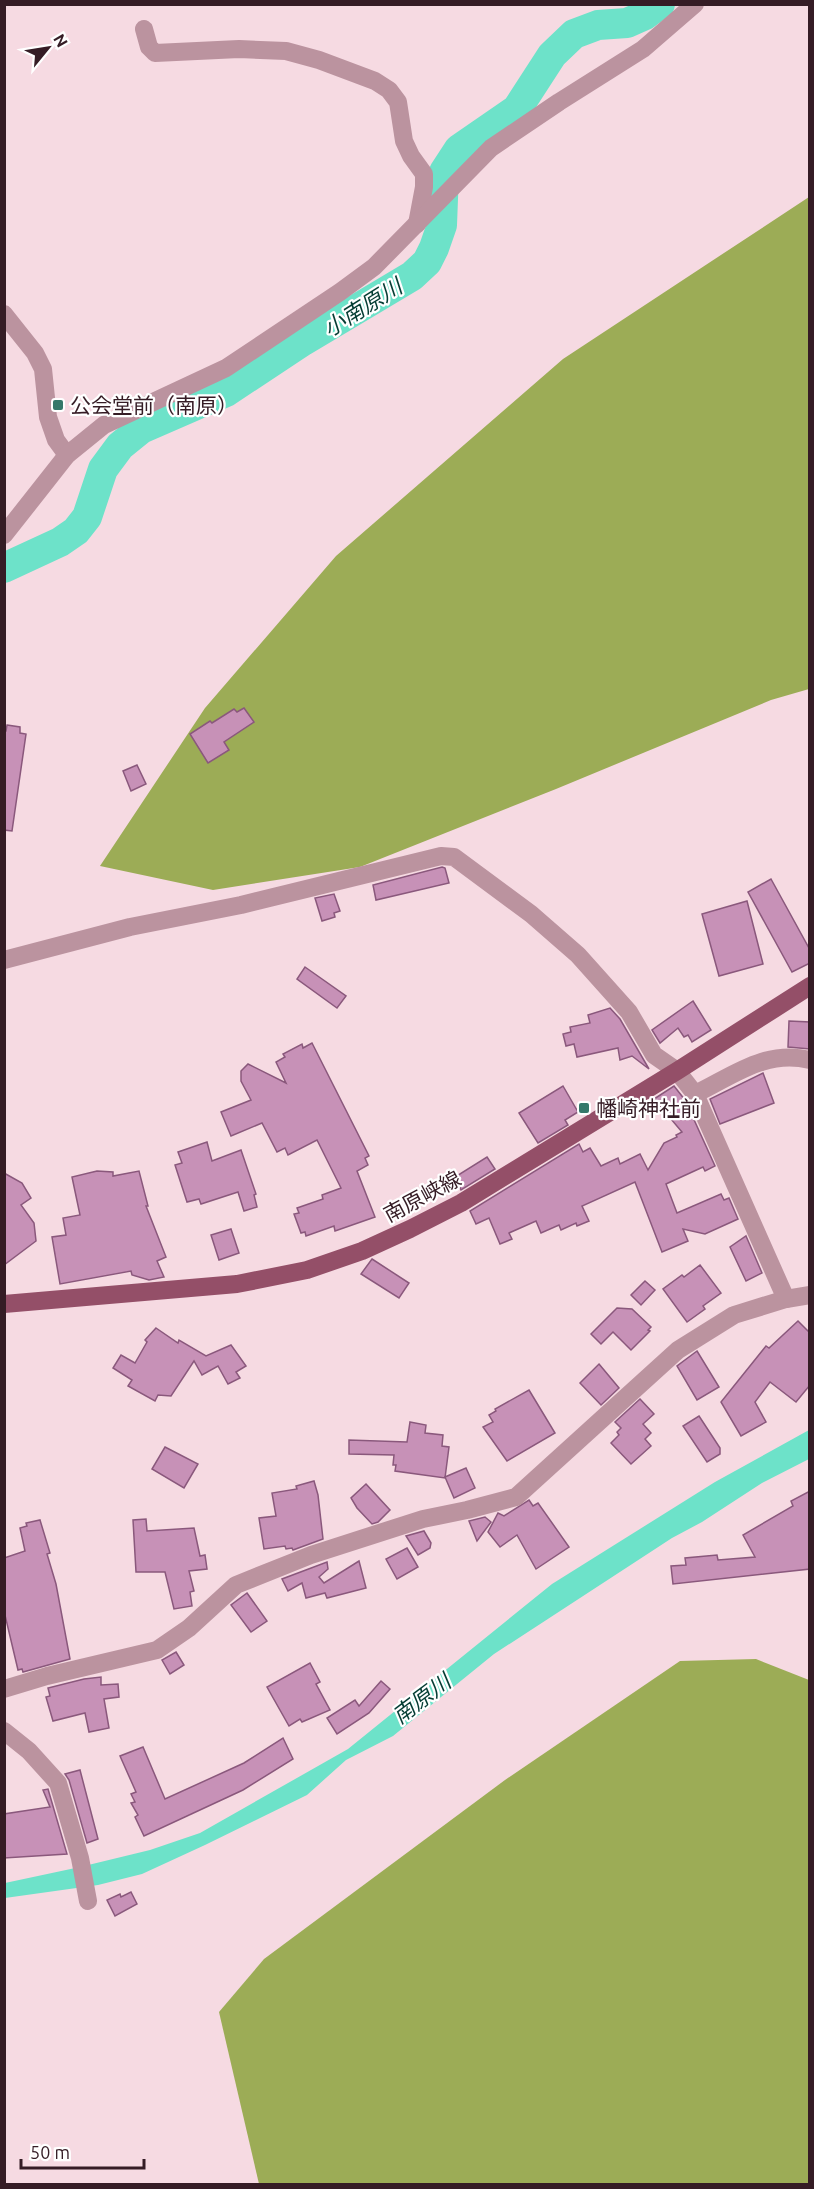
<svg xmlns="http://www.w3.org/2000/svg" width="814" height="2189" font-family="Ubuntu,'Noto Sans JP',sans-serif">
<rect width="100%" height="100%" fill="#f6dae2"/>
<g fill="#9cac56">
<polygon points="809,197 809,689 771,700 556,789 360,867 213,890 100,866 205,708 336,556 563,359"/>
<polygon points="756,1659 809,1680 809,2184 259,2184 219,2012 264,1959 505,1780 680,1661"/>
</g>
<polygon fill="#6de2c9" points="809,1430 809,1459 762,1483 702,1522 672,1538 494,1654 393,1736 346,1760 307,1795 205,1845 142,1874 98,1885 5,1898 5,1883 80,1867 150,1850 200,1833 348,1749 552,1584 715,1482"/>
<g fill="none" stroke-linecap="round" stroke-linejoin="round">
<polyline stroke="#6de2c9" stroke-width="30" points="4,568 60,542 76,531 87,517 103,469 120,446 141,429 226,392 303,341 412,276 427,262 434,248 442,225 444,172 459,149 517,109 552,55 574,34 598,25 627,23 645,15 660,4"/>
</g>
<g fill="#c791b7" stroke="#8a587c" stroke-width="1.5">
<polygon points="244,708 254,722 224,742 229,750 208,763 190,734 210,721 212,723 234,709 237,712"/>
<polygon points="7,725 20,727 20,733 26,734 12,831 4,830 4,731 6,731"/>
<polygon points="137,765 146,784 131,791 123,771"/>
<polygon points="442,867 445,868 449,883 376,900 373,885"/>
<polygon points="771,879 810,950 810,963 792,972 748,892"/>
<polygon points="334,894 340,911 334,913 335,917 322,921 315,898"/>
<polygon points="747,901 763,964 719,976 702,914"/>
<polygon points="305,967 346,996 337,1008 297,979"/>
<polygon points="693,1001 711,1030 692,1042 688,1035 684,1037 678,1028 660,1043 652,1030"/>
<polygon points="610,1008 620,1019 649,1069 632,1056 620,1060 618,1048 577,1057 574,1044 566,1046 563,1034 571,1032 570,1027 590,1023 588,1015"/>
<polygon points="789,1021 810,1022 810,1049 788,1047"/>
<polygon points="312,1043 369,1156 365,1158 368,1165 357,1171 375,1217 335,1231 334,1226 306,1236 305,1232 301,1233 294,1214 299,1213 297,1208 323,1199 322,1195 341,1188 317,1140 288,1155 285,1148 277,1152 262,1123 231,1136 221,1112 251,1100 241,1081 241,1071 248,1064 286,1083 276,1062 285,1057 283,1054 302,1044 303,1048"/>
<polygon points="763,1073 774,1103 720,1124 710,1099"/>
<polygon points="563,1086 578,1112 565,1120 568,1125 538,1143 519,1113"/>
<polygon points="674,1086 685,1100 715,1166 705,1171 703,1167 666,1184 677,1213 721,1194 724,1200 729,1198 738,1219 705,1234 683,1229 688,1241 662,1252 635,1182 582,1206 589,1221 577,1226 576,1223 561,1230 559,1225 541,1233 536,1221 509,1233 512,1239 500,1244 489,1218 476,1224 470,1211 579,1144 583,1152 590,1148 601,1166 618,1158 620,1164 640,1154 648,1170 664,1143 677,1137 676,1135 682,1132 654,1099"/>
<polygon points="207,1142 212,1161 241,1150 256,1194 254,1195 257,1207 244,1211 238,1192 201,1204 199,1199 187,1202 175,1165 182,1163 178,1152"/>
<polygon points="487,1157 495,1169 461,1190 455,1177"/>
<polygon points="97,1171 113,1172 113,1176 139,1171 148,1206 146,1206 166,1257 157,1261 164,1277 149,1280 132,1275 131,1271 60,1284 52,1237 66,1235 63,1218 80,1215 72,1177"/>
<polygon points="4,1173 22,1183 31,1198 21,1205 34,1223 36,1241 4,1265"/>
<polygon points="231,1229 239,1253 219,1260 211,1235"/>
<polygon points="746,1236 762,1273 746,1281 730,1247"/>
<polygon points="372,1259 409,1283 399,1298 361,1274"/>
<polygon points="700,1265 721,1293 703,1306 705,1309 687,1322 663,1289 682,1275 684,1277"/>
<polygon points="645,1281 655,1290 641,1305 631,1295"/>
<polygon points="617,1308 632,1309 651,1327 648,1330 650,1331 631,1350 613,1332 601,1344 591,1334"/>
<polygon points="798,1321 810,1333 810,1385 796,1402 770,1382 755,1402 766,1422 741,1436 721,1402 766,1346 769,1348"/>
<polygon points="156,1328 178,1343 179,1340 206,1356 231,1345 246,1366 236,1372 240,1378 228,1384 218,1366 202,1375 194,1361 171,1396 158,1395 155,1401 128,1386 132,1380 113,1368 121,1355 135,1363 147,1342 145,1340"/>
<polygon points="697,1351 719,1387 697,1400 677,1366"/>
<polygon points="599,1364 619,1388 601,1405 580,1383"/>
<polygon points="529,1390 555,1433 507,1461 483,1427 493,1422 489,1415 496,1411 495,1409"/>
<polygon points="640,1399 654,1414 643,1424 651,1433 645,1439 651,1446 631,1464 611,1443 619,1435 617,1432 621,1428 615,1422"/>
<polygon points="699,1416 720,1448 720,1454 707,1462 683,1426"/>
<polygon points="410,1422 426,1425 425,1433 443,1435 442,1446 449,1447 445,1478 395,1471 396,1465 393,1465 394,1455 349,1454 349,1440 407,1442"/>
<polygon points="165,1447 198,1464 184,1488 152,1469"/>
<polygon points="466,1468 475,1488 454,1498 445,1477"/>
<polygon points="314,1481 318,1495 323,1539 293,1550 292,1548 286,1549 285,1546 264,1549 259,1518 276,1516 272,1493 297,1489 296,1486"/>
<polygon points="366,1484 390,1510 378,1522 372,1524 357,1508 351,1498"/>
<polygon points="810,1491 810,1569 673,1584 671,1566 686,1565 685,1558 717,1555 718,1560 755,1557 743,1535 793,1506 791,1501"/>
<polygon points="529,1500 533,1506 538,1503 569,1547 536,1569 517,1535 500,1547 488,1532 498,1513 504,1516"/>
<polygon points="485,1517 491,1522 477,1541 469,1521"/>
<polygon points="146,1519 147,1531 194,1528 200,1556 205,1555 207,1569 189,1571 194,1591 190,1592 192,1606 174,1609 165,1572 136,1572 133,1520"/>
<polygon points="40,1520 50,1553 47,1554 56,1584 70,1659 23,1672 22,1669 18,1670 4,1611 4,1558 25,1551 20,1528 27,1526 26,1523"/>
<polygon points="424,1531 431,1543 430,1548 418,1555 406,1536"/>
<polygon points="407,1548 418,1567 397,1579 386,1559"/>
<polygon points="359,1561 366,1588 327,1598 325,1593 306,1598 302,1583 288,1591 282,1579 327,1562 328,1569 319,1577 324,1583"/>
<polygon points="247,1593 267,1621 251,1632 231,1605"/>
<polygon points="176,1652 184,1665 170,1674 162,1660"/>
<polygon points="310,1663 320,1682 316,1684 330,1710 302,1722 300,1719 289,1726 267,1687"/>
<polygon points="101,1677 101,1685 118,1684 119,1697 104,1699 109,1728 89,1732 85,1713 53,1721 46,1697 50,1696 48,1688 84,1679"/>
<polygon points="381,1681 390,1689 369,1713 337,1734 327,1718 355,1700 359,1706"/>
<polygon points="283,1738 293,1759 243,1790 144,1836 135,1817 138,1815 131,1803 135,1802 131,1794 136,1792 120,1756 143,1747 165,1799 244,1763"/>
<polygon points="80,1770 98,1839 87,1843 69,1780 65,1774"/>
<polygon points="48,1789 67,1854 4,1858 4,1814 50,1807 43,1790"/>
<polygon points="131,1892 137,1904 115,1916 107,1900 120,1894 121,1897"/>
</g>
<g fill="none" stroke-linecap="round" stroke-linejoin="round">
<g stroke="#bb939f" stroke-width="18">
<polyline points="144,29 149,47 155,53 239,49 286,51 319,60 375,81 389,90 398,102 404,141 411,156 424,174 424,187 417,224"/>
<polyline points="4,314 35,353 43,369 48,417 56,440 67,455"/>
<polyline points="4,535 67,455 104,425 226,368 340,292 374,267 491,148 559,102 643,49 695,4"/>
<polyline points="4,960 130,927 241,905 441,856 454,857 531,914 578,955 629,1012 654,1055 677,1071 695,1094 786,1299"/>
<path d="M695,1094C733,1076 765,1049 810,1060"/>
<polyline points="4,1689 47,1676 157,1650 189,1628 236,1585 311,1555 423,1519 467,1510 516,1497 678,1350 734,1315 786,1299 810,1295"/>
<polyline points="4,1731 29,1751 58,1783 80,1858 88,1901"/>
</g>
<polyline stroke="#944f68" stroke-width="18" points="4,1304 237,1284 307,1270 362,1251 410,1229 461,1203 677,1071 810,986"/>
</g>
<g fill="#35786a" stroke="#fff" stroke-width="2">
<rect x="52" y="399" width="12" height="12" rx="3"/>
<rect x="578" y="1102" width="12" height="12" rx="3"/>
</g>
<g text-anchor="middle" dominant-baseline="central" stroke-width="4.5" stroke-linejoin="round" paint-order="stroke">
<g font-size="21" fill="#351c25" stroke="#fff" text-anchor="start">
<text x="70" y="405">公会堂前（南原）</text>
<text x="596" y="1108">幡崎神社前</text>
</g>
<g font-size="21" fill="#351c25" stroke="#fff">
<text transform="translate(422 1196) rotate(-28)">南原峡線</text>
</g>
<g font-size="22" font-style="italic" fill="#053d34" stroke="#fff">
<text transform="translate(362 307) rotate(-32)">小南原川</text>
<text transform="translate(421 1698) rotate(-37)">南原川</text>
</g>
</g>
<rect width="814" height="2189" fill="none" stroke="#351c25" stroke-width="12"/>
<g transform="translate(48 48) rotate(60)" stroke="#ffffff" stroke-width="4.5" paint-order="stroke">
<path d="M0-4.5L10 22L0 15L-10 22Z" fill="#351c25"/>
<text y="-9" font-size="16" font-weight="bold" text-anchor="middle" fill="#351c25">N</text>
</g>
<path d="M21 2159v9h123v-9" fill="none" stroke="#351c25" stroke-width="3"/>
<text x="30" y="2159" font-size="18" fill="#351c25" stroke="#ffffff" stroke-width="4.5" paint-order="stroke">50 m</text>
</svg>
